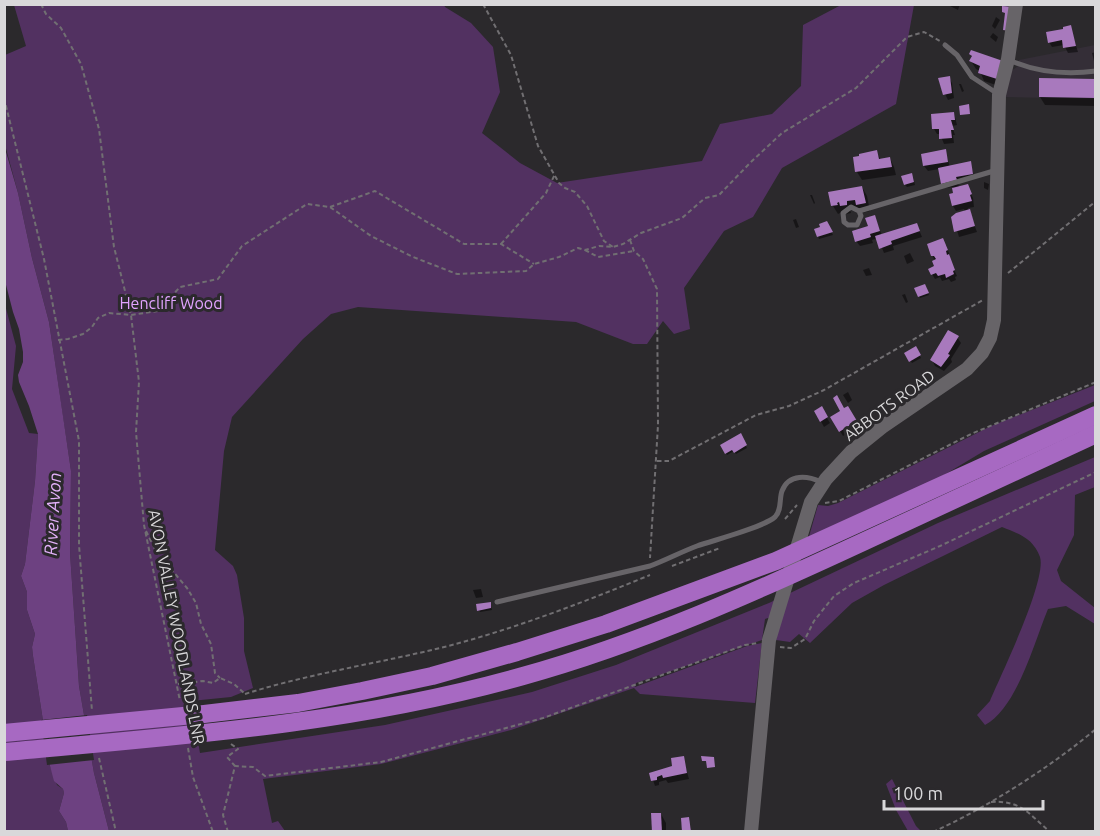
<svg xmlns="http://www.w3.org/2000/svg" width="1100" height="836" font-family="Ubuntu,sans-serif">
<rect width="100%" height="100%" fill="#2b292c"/>
<polygon fill="#342e37" points="1095,45 1095,99 1005,97 1010,72 1018,66 1019,60"/>
<g fill="#523161">
<path d="M14,5H444L445,7L471,23L493,47L500,92L482,133L520,163L557,183L702,161L720,124L772,114L801,86L803,25L841,5H914L896,104L782,168L753,217L724,231L684,288L690,329L674,334L663,321L647,344H633L576,322L358,307L331,314L303,339L232,417L224,451L215,550L233,566L237,575L244,618V651L253,688L231,697L191,701L200,753L385,725L532,692L616,665L769,603L938,523L1095,457V487L1075,495L1074,535L1057,570L1061,581L1095,608V624L1066,606L1048,609C1034,643 1017,708 985,725L977,715L990,701C1001,675 1047,580 1040,557C1033,538 1019,534 1002,527L884,585L852,603L810,643L799,634L790,642L776,640L780,614L765,619L762,640L636,683L635,687L747,646L762,643L755,703L640,694L634,688L511,730L381,764L263,779L272,823L278,821L285,831H109L94,773L79,686L70,553L71,471L49,322L32,258L18,193L5,145V55L26,46Z"/>
<polygon points="4,301 16,346 12,389 29,433 38,434 35,481 25,564 21,576 27,592 27,610 35,634 32,647 33,656 50,766 57,785 63,789 64,793 59,811 66,822 68,831 5,831"/>
<polygon points="1095,385 1095,401 984,451 919,490 808,540 818,505 828,506 838,503 991,426"/>
<polygon points="892,779 916,826 921,831 908,831 896,810 886,784"/>
</g>
<polygon fill="#6d4181" points="4,145 18,193 32,258 49,322 63,416 71,471 70,553 79,686 94,773 109,831 68,831 66,822 59,811 64,793 63,789 54,781 50,766 33,656 32,647 35,634 27,610 27,592 21,576 25,564 35,481 38,434 29,406 19,382 18,375 23,362 23,352 19,329 13,312 5,281"/>
<polygon fill="#2b292c" points="87,715 94,760 47,765 41,720"/>
<g fill="#0007">
<polygon points="946,4 960,4 958,10"/>
<polygon points="996,17 1000,20 995,29 992,26"/>
<polygon points="1070,27 1078,52 1068,53 1064,45 1052,47 1049,42"/>
<polygon points="993,33 998,37 996,42 990,37"/>
<polygon points="1096,52 1096,69 1092,53"/>
<polygon points="970,54 1002,62 1002,87 984,81 980,71 976,69 971,61 973,58"/>
<polygon points="949,78 952,83 954,98 948,100 945,94"/>
<polygon points="1096,81 1096,106 1045,105 1040,97"/>
<polygon points="959,84 961,84 964,91 962,92"/>
<polygon points="954,113 957,125 952,126 955,135 953,135 954,143 944,144 940,134 937,134 934,129"/>
<polygon points="945,151 950,167 970,163 975,179 958,182 959,188 967,186 973,198 974,207 968,208 977,232 959,237 953,217 965,212 964,209 956,211 953,206 951,195 955,194 953,187 945,188 939,169 928,171 924,166"/>
<polygon points="876,152 881,160 890,158 894,167 896,175 862,180 857,172"/>
<polygon points="913,177 915,185 907,187 905,185"/>
<polygon points="984,182 989,184 988,190 984,188"/>
<polygon points="862,187 867,196 870,211 862,213 860,208 850,210 851,213 846,214 844,211 838,214 833,206 830,193"/>
<polygon points="810,195 812,195 815,203 814,204"/>
<polygon points="875,217 882,236 917,225 922,237 893,246 894,250 884,253 878,238 872,240 873,243 860,246 856,241 870,227"/>
<polygon points="796,219 799,227 796,228 793,220"/>
<polygon points="827,223 833,235 819,239 816,230"/>
<polygon points="946,245 950,256 948,257 957,276 955,277 956,280 951,282 949,279 942,281 940,277 935,279 932,274 936,267 933,256"/>
<polygon points="910,253 914,261 907,264 904,256"/>
<polygon points="869,268 872,275 866,276 863,270"/>
<polygon points="925,286 929,295 920,298 916,289"/>
<polygon points="905,294 908,302 906,303 902,295"/>
<polygon points="957,337 961,343 951,359 952,362 944,371 935,366 932,360"/>
<polygon points="915,348 921,358 912,363 906,354"/>
<polygon points="848,392 852,400 848,403 843,395"/>
<polygon points="821,408 830,423 824,427 816,412"/>
<polygon points="848,408 859,427 843,436 832,418"/>
<polygon points="740,435 747,448 736,454 734,451 727,455 722,446"/>
<polygon points="481,589 483,597 476,598 473,590"/>
<polygon points="490,604 492,610 480,612 479,610"/>
<polygon points="683,758 689,779 668,783 666,780 659,782 659,785 655,786 651,774 674,767"/>
<polygon points="661,814 666,823 666,832 648,832 653,831"/>
</g>
<g fill="#a879bd">
<polygon points="1002,6 1013,7 1010,31 1003,30 1005,13 1002,12"/>
<polygon points="1071,25 1076,46 1063,48 1062,40 1048,43 1046,32 1063,29 1063,27"/>
<polygon points="971,50 1003,61 997,79 978,73 980,66 969,61 972,56 969,54"/>
<polygon points="950,76 952,93 943,95 938,78"/>
<polygon points="1039,78 1096,79 1096,98 1039,97"/>
<polygon points="969,104 970,114 960,115 959,106"/>
<polygon points="954,112 955,120 951,120 954,130 951,130 952,138 939,139 939,129 932,129 931,114"/>
<polygon points="946,149 948,162 923,166 921,154"/>
<polygon points="877,150 879,159 890,157 892,167 855,172 853,157 859,156 859,154"/>
<polygon points="971,161 973,174 956,177 957,180 941,184 938,168"/>
<polygon points="912,173 914,182 904,185 901,176"/>
<polygon points="968,184 972,194 970,195 972,201 952,206 949,194 953,193 952,188"/>
<polygon points="862,186 866,203 856,205 855,200 847,201 847,205 840,206 839,202 837,203 838,205 831,206 828,192"/>
<polygon points="970,209 975,226 954,232 951,217 956,213"/>
<polygon points="875,215 880,231 870,234 871,237 855,242 852,231 868,226 865,218"/>
<polygon points="827,221 833,232 817,237 814,229 820,227 819,224"/>
<polygon points="917,223 920,231 891,241 892,244 879,249 875,236"/>
<polygon points="943,238 948,250 946,251 947,255 949,254 955,270 953,271 954,274 946,278 945,274 938,276 936,273 931,275 928,269 934,266 932,261 936,259 934,256 931,256 927,244"/>
<polygon points="925,284 929,293 918,297 914,288"/>
<polygon points="948,330 959,336 948,354 950,355 941,367 930,360"/>
<polygon points="916,346 921,355 909,362 904,353"/>
<polygon points="837,395 844,408 848,406 857,421 839,432 830,417 840,411 833,398"/>
<polygon points="822,406 828,417 820,422 814,411"/>
<polygon points="741,433 747,445 734,453 732,450 725,454 720,445"/>
<polygon points="491,602 491,608 477,611 476,604"/>
<polygon points="684,756 687,773 663,778 662,775 657,777 657,780 651,781 649,773 672,766 671,758"/>
<polygon points="701,756 714,757 715,767 707,768 706,761 702,761"/>
<polygon points="651,813 661,813 662,832 652,832"/>
<polygon points="689,817 691,832 682,832 681,818"/>
</g>
<g fill="none" stroke-linecap="round" stroke-linejoin="round">
<g stroke="#716f72" stroke-width="2" stroke-dasharray="4.5 3" stroke-linecap="butt">
<polyline points="41,4 46,14 61,28 81,64 99,129 114,247 131,315 139,382 136,432 144,525 180,701"/>
<polyline points="483,4 511,55 538,146 559,183 565,188 575,192 587,206 604,241 613,247"/>
<polyline points="4,98 44,259 79,441 79,545 92,711"/>
<polyline points="330,207 375,191 464,244 501,244 534,264"/>
<polyline points="630,240 634,251 643,259 657,289 658,425 650,558"/>
<polyline points="501,244 546,193 555,174"/>
<polyline points="585,250 598,257 634,251"/>
<polyline points="1008,273 1096,201"/>
<polyline points="58,340 68,339 83,334 92,327 98,318 109,313 131,315 158,311 180,287 218,279 242,246 307,204 330,207 371,236 413,257 457,274 526,271 534,264 559,257 578,248 585,250 599,246 613,247 623,244 641,233 682,218 705,198 719,195 752,161 782,133 856,88 907,37 924,32 940,41"/>
<polyline points="657,461 669,461 756,415 789,406 824,390 983,300"/>
<polyline points="825,503 839,501 971,434 1096,382"/>
<polyline points="785,519 797,505"/>
<polyline points="146,531 156,551 187,588 196,603 201,624 211,644 215,673 220,678"/>
<polyline points="672,566 720,548"/>
<polyline points="780,647 791,648 805,639 814,621 834,596 854,583 940,546 1096,472"/>
<polyline points="178,684 203,681 213,683 220,678 234,684 245,694"/>
<path d="M245,694C311,673 381,663 448,646C517,628 584,602 650,575"/>
<polyline points="231,744 238,749 227,757 235,766"/>
<polyline points="188,748 193,777 213,832"/>
<polyline points="99,758 116,832"/>
<path d="M991,802C1021,800 1029,814 1050,832"/>
<polyline points="228,832 223,815 235,766 253,767 265,776 381,762 543,718 745,645 758,643"/>
<path d="M933,832C988,807 1049,768 1096,729"/>
</g>
<g stroke="#676468" stroke-width="5">
<polyline points="945,45 957,55 972,77 998,94"/>
<path d="M1009,60C1036,72 1066,75 1096,71"/>
<polyline points="859,211 861,216 857,225 848,225 844,222 843,213 851,207 859,211 997,170"/>
<path d="M497,602L650,566C666,560 681,552 697,546C714,540 762,528 775,517C782,510 779,499 782,491C789,473 808,476 821,482"/>
</g>
<polyline stroke="#676468" stroke-width="14" points="751,832 769,640 811,502 826,479 851,452 882,427 967,369 982,353 990,338 994,320 999,95 1008,59 1016,4"/>
<g stroke="#a769c2" stroke-width="18">
<polyline points="4,733 204,714 298,703 362,691 432,676 517,652 606,624 776,561 1096,415"/>
<path d="M4,752C178,736 354,724 523,676C642,643 753,593 865,541C942,506 1019,470 1096,434"/>
</g>
</g>
<g text-anchor="middle" dominant-baseline="central" stroke-width="6" stroke-linejoin="round" paint-order="stroke">
<g font-size="16" fill="#e1a3ff" stroke="#2b292c">
<text x="171" y="303">Hencliff Wood</text>
</g>
<g font-size="16" fill="#d9d8da" stroke="#2b292c">
<text transform="translate(889 405) rotate(-36)">ABBOTS ROAD</text>
<text transform="translate(177 627) rotate(79)">AVON VALLEY WOODLANDS LNR</text>
</g>
<g font-size="18" font-style="italic" fill="#e3b1fa" stroke="#2b292c">
<text transform="translate(52 514) rotate(-87)">River Avon</text>
</g>
</g>
<rect width="1100" height="836" fill="none" stroke="#d9d8da" stroke-width="12"/>
<path d="M884 800v9h159v-9" fill="none" stroke="#d9d8da" stroke-width="3"/>
<text x="893" y="800" font-size="18" fill="#d9d8da" stroke="#2b292c" stroke-width="4.5" paint-order="stroke">100 m</text>
</svg>
